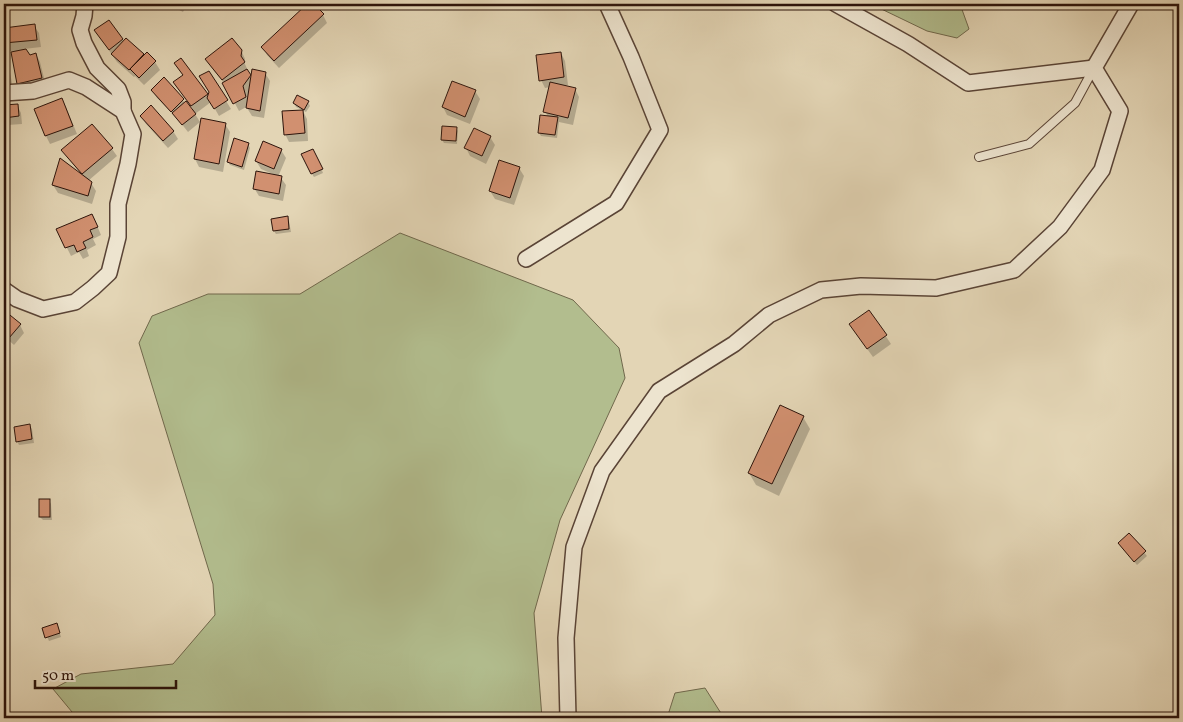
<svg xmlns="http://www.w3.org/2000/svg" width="1183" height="722" font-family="Vollkorn,serif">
<rect width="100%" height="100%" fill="#e3d5b5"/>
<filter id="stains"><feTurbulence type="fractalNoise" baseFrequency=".004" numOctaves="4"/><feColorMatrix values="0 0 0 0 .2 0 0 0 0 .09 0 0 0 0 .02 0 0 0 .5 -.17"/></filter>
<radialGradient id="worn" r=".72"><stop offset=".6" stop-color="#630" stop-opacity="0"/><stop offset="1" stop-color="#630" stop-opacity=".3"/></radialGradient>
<g fill="#b2bd8e" stroke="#70684c">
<polygon points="871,4 960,4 969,29 957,38 927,31"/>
<polygon points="400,233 573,300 619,348 625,378 560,520 534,613 542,718 77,718 53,689 81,674 173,664 215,615 213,584 139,343 152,316 208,294 300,294"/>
<polygon points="705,688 724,718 667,718 675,693"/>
</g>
<g fill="#0003">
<polygon points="168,4 187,4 183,12"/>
<polygon points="309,4 312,4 323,15 327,23 279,68 267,55 263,47"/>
<polygon points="34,26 39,33 41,47 24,49 29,56 36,54 40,62 46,86 23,91 18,83 12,51 6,51 6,55 5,55 8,61 13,89 4,91 4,29"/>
<polygon points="101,39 122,39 124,42 143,55 144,57 147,54 155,62 160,70 144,85 135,76 134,77 117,62"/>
<polygon points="241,50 245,59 245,64 248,71 247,72 252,80 265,73 270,81 264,118 252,116 247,108 248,106 239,111 224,83 211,67 207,59"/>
<polygon points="561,53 565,61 568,85 563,86 575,89 579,97 573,125 559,122 557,138 541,136 539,133 548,117 545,111 550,87 545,88 541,80"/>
<polygon points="208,72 231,109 219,116 211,102 195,114 200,122 188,132 177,118 157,98 152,90 164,79 191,110 193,109 175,82 207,94 209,97 210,92"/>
<polygon points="475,91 480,99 470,124 447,115 443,107"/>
<polygon points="62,99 66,107 77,134 50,144 46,136 36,110"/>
<polygon points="308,102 310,106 306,112 296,107 294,103"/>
<polygon points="17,105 21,113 22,124 8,125 4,117 4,106"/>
<polygon points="303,111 307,119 308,141 289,142 285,134"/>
<polygon points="141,116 173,131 178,139 168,148 146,124"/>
<polygon points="225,124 230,132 223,172 199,167 195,159"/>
<polygon points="92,125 112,149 117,156 88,181 91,183 96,191 92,204 58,193 53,185 81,174 68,158 63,150"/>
<polygon points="456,128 458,131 457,144 444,143 442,140"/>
<polygon points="490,137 495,145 486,164 470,156 466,148"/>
<polygon points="248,144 250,148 244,170 230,165 228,162"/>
<polygon points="281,150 286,158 278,177 281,178 286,185 283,201 259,196 254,188 275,175 261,169 256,161"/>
<polygon points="315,154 323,173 314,177 312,174"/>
<polygon points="519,168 524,176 514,205 495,199 490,191"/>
<polygon points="287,218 289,221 291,232 276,234 274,231"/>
<polygon points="96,223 101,235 93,239 96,245 87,250 89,256 83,259 79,252 71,256 58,230"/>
<polygon points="869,311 891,344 873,357 855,332"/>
<polygon points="5,312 20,325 24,333 14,345 4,336 4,314"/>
<polygon points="803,417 810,429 779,496 756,485 749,473"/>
<polygon points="30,426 32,429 34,443 19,445 17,441"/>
<polygon points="49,500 51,504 52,520 43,520 40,517"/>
<polygon points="1129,534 1147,556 1137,565 1119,544"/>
<polygon points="58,628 61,637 49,641 44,629"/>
</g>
<g fill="#d19070" stroke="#2d140b">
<polygon points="307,4 314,4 324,14 274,61 261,47"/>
<polygon points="109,20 123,39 109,50 94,30"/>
<polygon points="35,24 37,40 4,43 4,28"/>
<polygon points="126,38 144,54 129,70 111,54"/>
<polygon points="232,38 242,50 241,56 245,62 222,80 205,59"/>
<polygon points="26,49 30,55 36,53 42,78 17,84 11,52"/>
<polygon points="4,52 9,82 4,82"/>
<polygon points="147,52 156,61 139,78 130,69"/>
<polygon points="561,52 564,77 539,81 536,55"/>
<polygon points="181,58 208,94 191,106 173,82 183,75 174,63"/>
<polygon points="247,69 251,75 243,86 246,97 233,104 222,83"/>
<polygon points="252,69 266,72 260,111 246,108"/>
<polygon points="209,71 228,100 214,109 207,98 209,92 199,76"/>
<polygon points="164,77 184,99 171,112 151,90"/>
<polygon points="452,81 476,90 465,117 442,107"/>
<polygon points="550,82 576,88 568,118 543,112"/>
<polygon points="297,95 309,101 304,110 293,103"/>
<polygon points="62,98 73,126 45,136 34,109"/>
<polygon points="186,101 196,114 182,125 172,113"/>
<polygon points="18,104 19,116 4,118 4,105"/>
<polygon points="151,105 174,131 163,141 140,116"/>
<polygon points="303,110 305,133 284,135 282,111"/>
<polygon points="540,115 558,117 555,135 538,133"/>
<polygon points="201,118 226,123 219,164 194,159"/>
<polygon points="92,124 113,148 82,174 61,150"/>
<polygon points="442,126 457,127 456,141 441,140"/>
<polygon points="474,128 491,136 482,156 464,148"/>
<polygon points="234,138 249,143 242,167 227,162"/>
<polygon points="263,141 282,149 274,169 255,161"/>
<polygon points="313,149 323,169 311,174 301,154"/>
<polygon points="60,158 92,182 88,196 52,185"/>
<polygon points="499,160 520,167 510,198 489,191"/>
<polygon points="256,171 282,176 279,194 253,189"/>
<polygon points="92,214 98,227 90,230 93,237 83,242 86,248 77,252 74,245 65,248 56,229"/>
<polygon points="288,216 289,229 273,231 271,219"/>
<polygon points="869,310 887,335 867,349 849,324"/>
<polygon points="5,311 21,324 9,338 4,333"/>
<polygon points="780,405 804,416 772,484 748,473"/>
<polygon points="30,424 32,439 16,442 14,427"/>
<rect x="39" y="499" width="11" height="18"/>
<polygon points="1129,533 1146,551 1134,562 1118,543"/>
<polygon points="57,623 60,633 45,638 42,628"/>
</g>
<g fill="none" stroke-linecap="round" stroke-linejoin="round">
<g stroke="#5a4436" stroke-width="10">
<polyline id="lane" points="979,157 1029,144 1075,103 1094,68"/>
</g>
<g stroke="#5a4436" stroke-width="18">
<g id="street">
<polyline points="85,4 84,16 80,30 84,43 97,68 118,89 123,102 123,111"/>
<polyline points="836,4 908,44 968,83 1094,68"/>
<polyline points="4,93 33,91 69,80 86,87 123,111 133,134 128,164 118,204 118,237 109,273 93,288 75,302 43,309 17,299 4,290"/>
<polyline points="526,259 616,203 660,130 631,57 607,4"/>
<polyline points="568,718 566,638 574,547 602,471 659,391 734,344 769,315 821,290 861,286 936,288 1014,270 1060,227 1102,170 1120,111 1094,68 1131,4"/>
</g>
</g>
<use href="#lane" stroke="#ede4cf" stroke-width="8"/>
<use href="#street" stroke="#ede4cf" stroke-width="15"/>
</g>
<rect width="1183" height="722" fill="none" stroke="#e3d5b5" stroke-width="20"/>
<rect x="5" y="5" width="1173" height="712" fill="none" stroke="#2d140b" stroke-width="2.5"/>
<rect x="10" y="10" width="1163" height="702" fill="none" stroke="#2d140b"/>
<path d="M35 680v8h141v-8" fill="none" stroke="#2d140b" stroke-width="2.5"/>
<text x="42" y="680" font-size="15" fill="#2d140b" stroke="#ede4cf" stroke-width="4" paint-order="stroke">50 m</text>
<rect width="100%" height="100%" filter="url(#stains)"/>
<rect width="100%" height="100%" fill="url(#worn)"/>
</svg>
